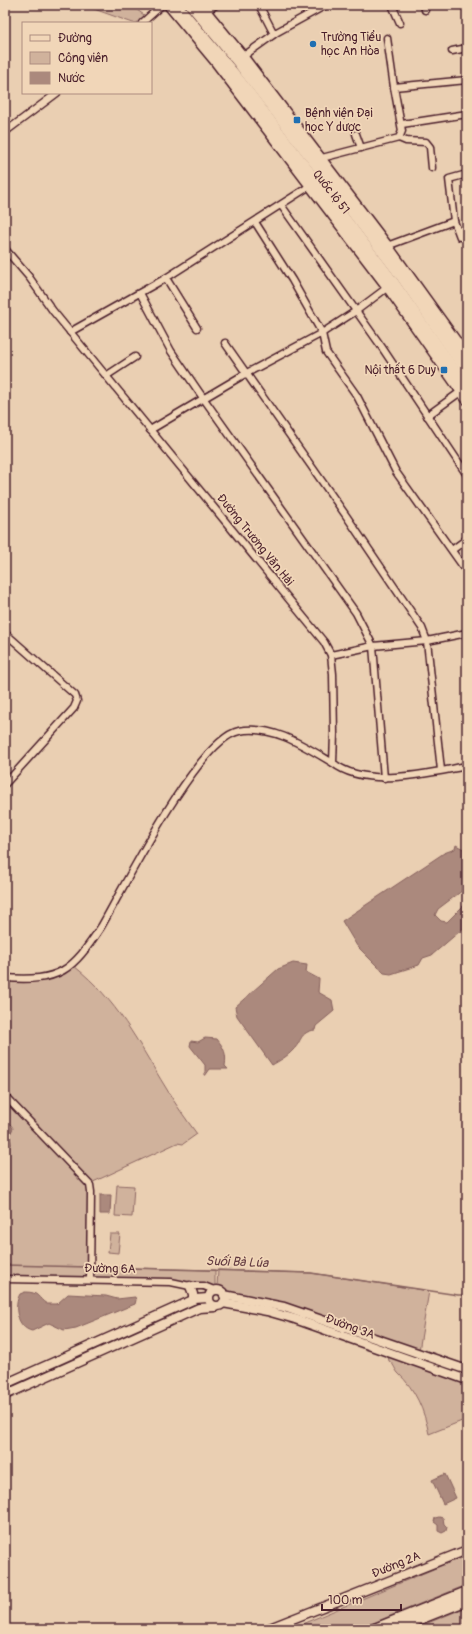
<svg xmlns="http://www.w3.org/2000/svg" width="472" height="1634" font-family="Pangolin,sans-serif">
<rect width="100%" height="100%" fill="#eacfb2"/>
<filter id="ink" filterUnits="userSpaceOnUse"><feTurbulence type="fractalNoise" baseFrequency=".025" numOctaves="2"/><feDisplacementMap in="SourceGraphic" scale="8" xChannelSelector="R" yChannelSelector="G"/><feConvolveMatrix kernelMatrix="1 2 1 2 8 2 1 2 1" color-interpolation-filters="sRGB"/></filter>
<g filter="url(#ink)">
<g fill="#d0b29c" stroke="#8d6864">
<polygon points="83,5 130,5 147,17 140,23 133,23"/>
<path d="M74,966C118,1001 137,1041 166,1088C175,1104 186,1119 197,1134L183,1144L177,1143L91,1183L88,1267L215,1270V1287L207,1292L182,1281L172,1280L5,1278V1148L11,1145L10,1134L13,1128L5,1118V980L22,981Z"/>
<polygon points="117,1185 134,1186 132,1217 115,1216"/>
<polygon points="110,1234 120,1234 118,1253 108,1252"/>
<polygon points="218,1270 311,1273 429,1291 419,1351 286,1304 226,1292 217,1287"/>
<polygon points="196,1302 205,1302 207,1304 5,1391 5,1387"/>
<path d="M388,1356L467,1383L463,1402L467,1410V1419L429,1434C424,1410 416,1390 398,1373C394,1368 394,1364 389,1361Z"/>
<polygon points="467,1555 467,1584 459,1588 358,1629 290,1629"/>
<polygon points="467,1607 467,1629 413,1629"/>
</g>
<g fill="#ab897d" stroke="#845f5c">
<polygon points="456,845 467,851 467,887 438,909 435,915 441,921 447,922 467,902 467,925 432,955 423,958 419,965 391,974 384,973 357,946 342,921 444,853 455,849"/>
<path d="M293,963L307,965L306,972L319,979L318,992L332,1000L334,1011L316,1026L315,1030C299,1032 302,1042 293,1050C288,1056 279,1061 272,1065L237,1016L235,1007L278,969Z"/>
<path d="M205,1038L217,1039C224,1048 227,1054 225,1066L228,1069H210L205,1076V1065L190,1046L191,1041L198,1042Z"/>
<polygon points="5,1118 13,1128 10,1134 11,1145 5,1148"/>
<polygon points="100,1195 111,1195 110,1214 100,1214"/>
<path d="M25,1292C40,1292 37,1298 47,1304H57L68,1294L106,1296L117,1299L135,1297L136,1300L135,1304L130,1306L76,1328L64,1330L49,1323L32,1331C17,1328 13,1306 20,1294Z"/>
<polygon points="445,1474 456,1498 443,1504 432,1480"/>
<polygon points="439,1517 443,1518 444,1524 447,1527 446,1531 442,1533 438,1531 438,1525 434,1522 435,1518"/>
</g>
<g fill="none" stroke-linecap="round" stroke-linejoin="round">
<g stroke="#845f5c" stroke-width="1.5">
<polyline points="5,1265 89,1267"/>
<polyline points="93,1267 311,1273 458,1295 467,1295"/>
</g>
<g stroke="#4a1f2b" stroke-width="9">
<g id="minor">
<polyline points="259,5 274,34"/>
<polyline points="392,5 400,23"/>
<polyline points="424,5 425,10"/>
<polyline points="203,13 216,5"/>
<polyline points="142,23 162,5"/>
<polyline points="387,38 394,87"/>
<polyline points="452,51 467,48"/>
<polyline points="241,58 277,32 326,5"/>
<polyline points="402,124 467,114"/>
<polyline points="5,132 57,93"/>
<polyline points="356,134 361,148"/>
<polyline points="399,138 406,141 426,142 430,147 432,168"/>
<polyline points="318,159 399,138 402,131 394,87 467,80"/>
<polyline points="281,205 381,346 467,475"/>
<polyline points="255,222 292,280 322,333 326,352 357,396 396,472 467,572"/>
<polyline points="459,231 467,229"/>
<polyline points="460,237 454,221 449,179 467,174"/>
<polyline points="387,246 454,221"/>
<path d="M5,249L29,277L53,311L324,642L331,655L333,674L334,734L333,763C366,789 428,773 467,766"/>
<polyline points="166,278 197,328"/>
<polyline points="140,293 171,351 199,392 356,613 373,646 384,778"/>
<polyline points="70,332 166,278 313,184"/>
<polyline points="225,343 347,517 422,628 427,641 441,770"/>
<polyline points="106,376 135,357"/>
<polyline points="427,416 463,390"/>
<polyline points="150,430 245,374 322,333 356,311 388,287"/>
<polyline points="452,550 467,539"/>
<polyline points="5,633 75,695 77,701 74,708 5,784"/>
<polyline points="331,655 373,646 427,641 467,633"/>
<path d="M5,978C60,982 72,971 101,927C124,887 198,739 239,731C272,724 306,747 333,763"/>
<polyline points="5,1096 90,1185 91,1192 90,1280"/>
<polyline points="5,1279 171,1282 190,1286 204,1286 214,1290"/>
</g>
</g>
<g stroke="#4a1f2b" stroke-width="11">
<g id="tertiary">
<polyline points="190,1286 193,1294 193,1300"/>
<circle cx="217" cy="1298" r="8"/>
<polyline points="224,1295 284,1307 467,1370"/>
<polyline points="223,1303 267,1311 295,1319 467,1380"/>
<polyline points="5,1384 195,1299 208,1298"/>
<polyline points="5,1395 190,1312 199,1308 215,1307"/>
<polyline points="267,1629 467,1550"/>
</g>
</g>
<g stroke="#4a1f2b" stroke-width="13">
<g id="primary">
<polyline points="169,5 214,59 388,287 467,399"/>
<polyline points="200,5 242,56 387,246 467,357"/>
</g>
</g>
<g stroke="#4a1f2b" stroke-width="13">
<g id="trunk">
<polyline points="177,5 240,81 394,283 467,388"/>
<polyline points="191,5 237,61 401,276 467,372"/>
<polyline points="375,1629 467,1592"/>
<polyline points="394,1629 467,1600"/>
</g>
</g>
<use href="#minor" stroke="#f1d6b8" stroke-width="6"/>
<use href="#tertiary" stroke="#f1d6b8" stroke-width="8"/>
<use href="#primary" stroke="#f1d6b8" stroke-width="10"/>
<use href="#trunk" stroke="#f1d6b8" stroke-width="10"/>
</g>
</g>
<g fill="#1f6fb2" stroke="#f1d6b8" stroke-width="1.5">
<circle cx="313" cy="44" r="4"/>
<rect x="293" y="116" width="8" height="8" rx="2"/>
<rect x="440" y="366" width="8" height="8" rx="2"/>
</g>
<g text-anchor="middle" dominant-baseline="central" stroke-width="3.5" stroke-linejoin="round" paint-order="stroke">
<g font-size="12" fill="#4a1f2b" stroke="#f1d6b8" text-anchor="start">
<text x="321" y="37">Trường Tiểu<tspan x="321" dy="14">học An Hòa</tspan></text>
<text x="305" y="113">Bệnh viện Đại<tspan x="305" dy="14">học Y dược</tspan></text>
<text x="436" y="370" text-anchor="end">Nội thất 6 Duy</text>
</g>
<g font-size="12" fill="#4a1f2b" stroke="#f1d6b8">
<text transform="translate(331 192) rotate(52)">Quốc lộ 51</text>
<text transform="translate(255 540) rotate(51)">Đường Trương Văn Hải</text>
<text transform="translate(110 1269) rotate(1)">Đường 6A</text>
<text transform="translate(350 1327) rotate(20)">Đường 3A</text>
<text transform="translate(396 1565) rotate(-22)">Đường 2A</text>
</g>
<g font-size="13" font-style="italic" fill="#623a40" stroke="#f1d6b8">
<text transform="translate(237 1262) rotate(2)">Suối Bà Lúa</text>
</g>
</g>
<rect width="472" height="1634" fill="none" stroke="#f1d6b8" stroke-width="20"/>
<rect x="10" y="10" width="452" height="1614" fill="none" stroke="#4a1f2b" stroke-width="1.5" filter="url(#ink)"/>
<rect x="22" y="22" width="130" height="72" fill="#f1d6b8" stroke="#ae8d80"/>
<rect x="30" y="35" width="20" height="6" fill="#f1d6b8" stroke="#ae8d80"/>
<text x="58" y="42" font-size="12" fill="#4a1f2b">Đường</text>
<rect x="30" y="52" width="20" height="12" fill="#d0b29c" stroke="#ae8d80"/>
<text x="58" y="62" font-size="12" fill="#4a1f2b">Công viên</text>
<rect x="30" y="72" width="20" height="12" fill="#ab897d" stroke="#ae8d80"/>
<text x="58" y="82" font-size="12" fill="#4a1f2b">Nước</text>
<path d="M322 1604v6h79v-6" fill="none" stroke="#4a1f2b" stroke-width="2"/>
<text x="328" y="1604" font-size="12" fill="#4a1f2b" stroke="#f1d6b8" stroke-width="3" paint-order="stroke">100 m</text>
</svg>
